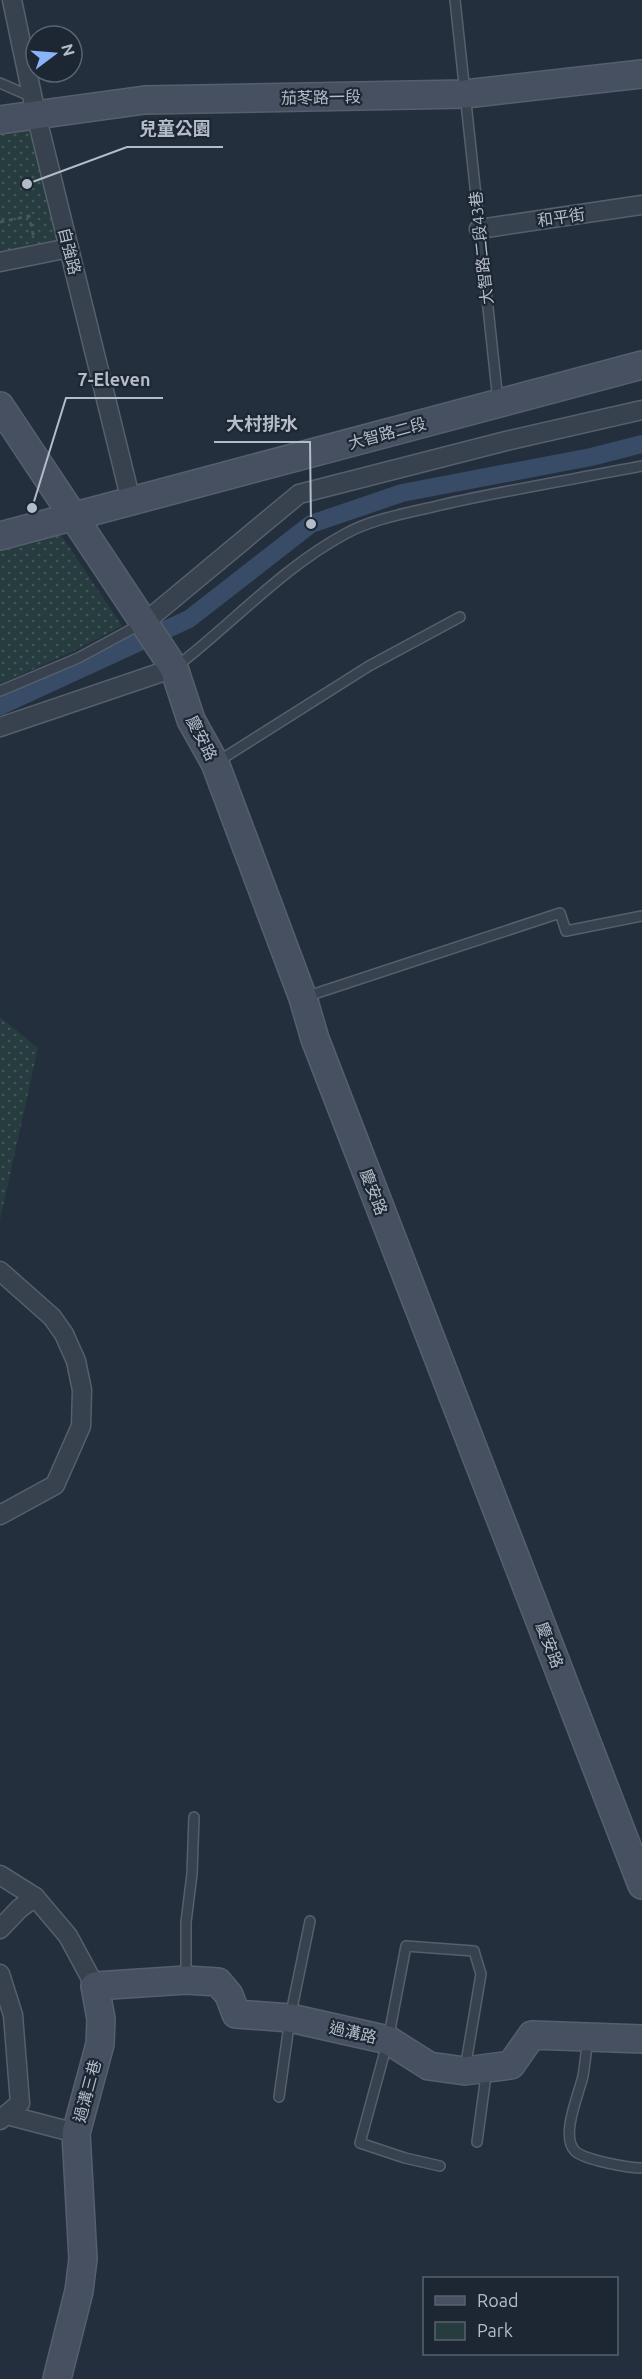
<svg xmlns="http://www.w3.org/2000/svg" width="642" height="2379" font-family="Ubuntu,'Noto Sans TC',sans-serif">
<defs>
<pattern id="green-dots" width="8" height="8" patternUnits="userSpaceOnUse" patternTransform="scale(1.5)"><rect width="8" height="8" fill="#263c3f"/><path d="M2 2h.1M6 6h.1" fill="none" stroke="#435659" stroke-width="1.8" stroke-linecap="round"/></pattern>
</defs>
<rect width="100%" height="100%" fill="#242f3e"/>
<g fill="url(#green-dots)">
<polygon points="36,114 69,248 0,262 0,120"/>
<polygon points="57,529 122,626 74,651 0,684 0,545"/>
<polygon points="0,1017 38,1048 0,1220"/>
</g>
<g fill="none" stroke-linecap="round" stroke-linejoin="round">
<polyline stroke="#394c67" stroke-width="18" points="0,706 189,619 311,524 402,493 591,457 642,444"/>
<g stroke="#565f6c" stroke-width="12">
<g id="lane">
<polyline points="455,0 498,401"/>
<polyline points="0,83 32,97"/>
<path d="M177,666C233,623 282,568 345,534C374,518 409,513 441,505C507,490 575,479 642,466"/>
<polyline points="0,691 78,658 143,623"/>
<polyline points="217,762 369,666 460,617"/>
<polyline points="305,997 560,913 566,931 642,916"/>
<polyline points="186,1979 186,1922 192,1874 194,1817"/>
<path d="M588,2039C586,2052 585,2064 583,2076C579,2094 560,2136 575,2151C584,2160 629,2168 642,2168"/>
<polyline points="279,2097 290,2018 310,1921"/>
<polyline points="477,2142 485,2083 478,2071"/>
<polyline points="440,2166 405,2158 360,2143 388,2040 406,1946 474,1951 481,1974 465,2069"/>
</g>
</g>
<g stroke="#565f6c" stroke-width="21">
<g id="street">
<polyline points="12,0 36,114 131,501"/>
<polyline points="479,229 642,205"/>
<polyline points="0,262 69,248"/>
<polyline points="145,622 299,494 506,441 642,410"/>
<polyline points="0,727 174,668"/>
<polyline points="0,1271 52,1317 64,1334 76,1361 82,1390 81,1426 55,1485 0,1515"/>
<polyline points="0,1875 35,1897 68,1936 95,1986"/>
<polyline points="0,1929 19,1909 35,1897"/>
<polyline points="0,1974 13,2015 20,2103 0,2120"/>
<polyline points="7,2115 76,2133"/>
</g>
</g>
<g stroke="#565f6c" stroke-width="30">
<g id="secondary">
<polyline points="0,120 145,100 465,94 642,74"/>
<polyline points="0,406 174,668 191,720 215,763 303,998 315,1039 642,1885"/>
<polyline points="0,536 642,365"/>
<polyline points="57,2379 79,2291 83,2259 76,2133 100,2044 101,2019 95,1986 186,1980 218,1982 229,1995 236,2014 290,2018 388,2040 429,2066 465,2071 511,2065 532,2035 642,2039"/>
</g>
</g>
<polyline stroke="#44595c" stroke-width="3" stroke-dasharray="4.5 4.5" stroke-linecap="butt" points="0,222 29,216 34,238"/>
<use href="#lane" stroke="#38414e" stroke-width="9"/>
<use href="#street" stroke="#38414e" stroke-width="18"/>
<use href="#secondary" stroke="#465061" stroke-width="27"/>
</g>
<g text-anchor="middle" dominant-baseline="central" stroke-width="4.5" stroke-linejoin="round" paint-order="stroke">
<g font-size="16" fill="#b4bcc9" stroke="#1d2633">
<text transform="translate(321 97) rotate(-1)">茄苳路一段</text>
<text transform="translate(561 217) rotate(-8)">和平街</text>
<text transform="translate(481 248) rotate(-96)">大智路二段43巷</text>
<text transform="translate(70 251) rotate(76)">自強路</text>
<text transform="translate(387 433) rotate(-15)">大智路二段</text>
<text transform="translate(202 738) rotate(63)">慶安路</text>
<text transform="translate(374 1192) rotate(69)">慶安路</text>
<text transform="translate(550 1645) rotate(69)">慶安路</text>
<text transform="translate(353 2032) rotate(13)">過溝路</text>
<text transform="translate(87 2091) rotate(-75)">過溝三巷</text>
</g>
</g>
<path fill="none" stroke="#b4bcc9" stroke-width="2" d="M27 184L127 147H223M32 508L66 398H163M311 524L310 442H214"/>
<g fill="#b4bcc9" stroke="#1d2633" stroke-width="2">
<circle cx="27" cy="184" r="6"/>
<circle cx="32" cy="508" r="6"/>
<circle cx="311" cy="524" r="6"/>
</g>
<g font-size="18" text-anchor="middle" font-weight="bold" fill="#b4bcc9" stroke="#1d2633" stroke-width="4.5" stroke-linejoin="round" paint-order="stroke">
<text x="175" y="135">兒童公園</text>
<text x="114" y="386">7-Eleven</text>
<text x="262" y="430">大村排水</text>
</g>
<rect x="423" y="2277" width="195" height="78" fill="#1d2633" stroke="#59626f" stroke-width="1.5"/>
<rect x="435" y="2296" width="30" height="9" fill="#465061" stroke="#59626f" stroke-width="1.5"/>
<text x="477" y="2307" font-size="18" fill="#b4bcc9">Road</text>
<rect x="435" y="2322" width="30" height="18" fill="#263c3f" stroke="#59626f" stroke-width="1.5"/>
<text x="477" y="2337" font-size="18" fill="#b4bcc9">Park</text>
<g transform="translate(54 54) rotate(74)"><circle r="28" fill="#1d2633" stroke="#59626f" stroke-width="1.5"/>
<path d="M0-4.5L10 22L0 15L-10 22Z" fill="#8ab4f8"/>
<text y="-9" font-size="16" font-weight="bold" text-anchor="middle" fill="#b4bcc9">N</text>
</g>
</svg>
